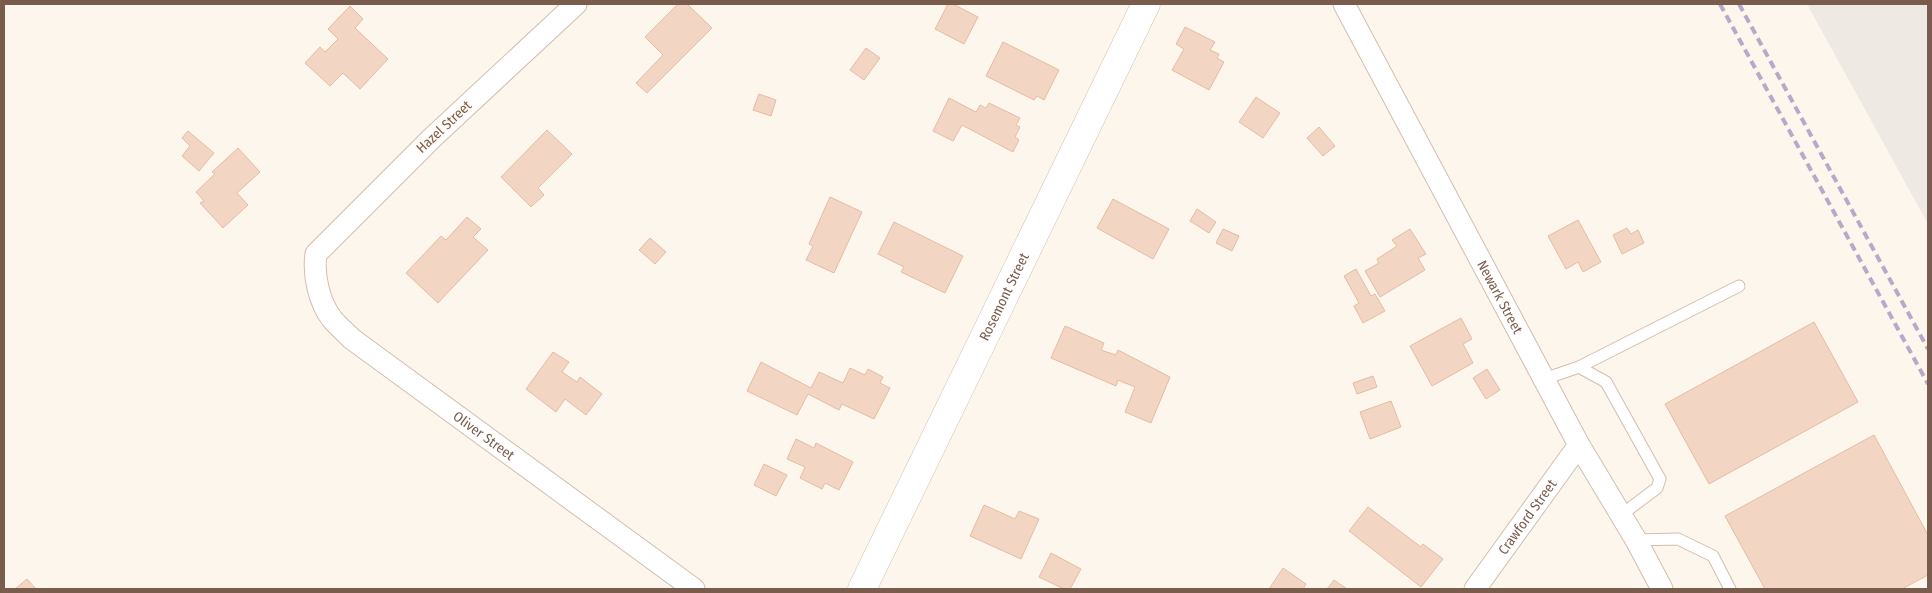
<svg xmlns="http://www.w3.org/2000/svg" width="1932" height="593" font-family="'Fira Sans Condensed',sans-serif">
<rect width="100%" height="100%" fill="#fdf6ec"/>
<polygon fill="#efe9e4" points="1807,4 1928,4 1928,224"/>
<g fill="#f3d5c3" stroke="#e6bba3">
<polygon points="678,4 687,4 712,28 647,93 636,83 663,55 645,37"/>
<polygon points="948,4 953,4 978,17 964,44 935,29"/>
<polygon points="350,6 363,19 355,28 388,59 360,89 343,73 330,86 305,63 320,47 325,52 338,39 328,29"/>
<polygon points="1185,27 1215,42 1210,50 1219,54 1217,58 1224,62 1209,90 1172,70 1184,49 1176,44"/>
<polygon points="1003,42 1059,70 1044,100 1037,96 1034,100 986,76"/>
<polygon points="866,48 880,58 864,80 850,70"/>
<polygon points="759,94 776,100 771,116 753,110"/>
<polygon points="1256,97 1280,113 1263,138 1239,122"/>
<polygon points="949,98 976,112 980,105 986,108 989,103 1020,118 1016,125 1020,127 1015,137 1019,140 1013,152 962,125 953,141 933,131"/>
<polygon points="1319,127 1335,146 1323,156 1307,138"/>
<polygon points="547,130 572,154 538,188 544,195 531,207 501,177"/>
<polygon points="188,131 214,153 199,171 182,156 190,146 182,138"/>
<polygon points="238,148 260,172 237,193 248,205 223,228 200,203 204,201 196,192 215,174 212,172"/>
<polygon points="830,197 862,212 834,273 806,260 813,246 809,244"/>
<polygon points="1113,199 1169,229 1153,259 1097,228"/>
<polygon points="1197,209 1216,222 1209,233 1190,221"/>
<polygon points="467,217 481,229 473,237 488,250 438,303 406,273 441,236 446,240"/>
<polygon points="1578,220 1601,262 1583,272 1578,262 1566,269 1548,236"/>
<polygon points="894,222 963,256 945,293 901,272 904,267 878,254"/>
<polygon points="1627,228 1631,234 1638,230 1644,243 1622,254 1613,235"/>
<polygon points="1223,229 1239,236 1232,251 1216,243"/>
<polygon points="1410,229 1426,254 1418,258 1425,270 1380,297 1365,271 1379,263 1377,259 1397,246 1392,240"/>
<polygon points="650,238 666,252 655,264 639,250"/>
<polygon points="1356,269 1371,296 1375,294 1385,311 1363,323 1354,306 1359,303 1344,276"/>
<polygon points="1461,318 1472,339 1463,344 1473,363 1432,386 1410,346"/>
<polygon points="1814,322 1858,402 1709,484 1665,404"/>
<polygon points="1065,326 1104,343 1101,350 1116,355 1118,350 1170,377 1151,423 1125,412 1135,387 1118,380 1116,386 1051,358"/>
<polygon points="553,352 569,362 562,372 577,382 580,377 602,394 586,415 565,399 556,412 526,389"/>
<polygon points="761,362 811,388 819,372 843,383 850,368 865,375 868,369 883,377 880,383 890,388 874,419 842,404 839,410 808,394 797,415 747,391"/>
<polygon points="1487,369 1500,390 1486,399 1473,378"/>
<polygon points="1373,376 1377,387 1357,394 1353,383"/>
<polygon points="1391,401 1401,427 1370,439 1360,412"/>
<polygon points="1874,435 1928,535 1928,575 1902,589 1765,589 1725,516"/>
<polygon points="796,439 814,448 816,443 853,462 839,490 825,483 822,489 800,478 805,467 787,459"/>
<polygon points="764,464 787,475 776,496 754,485"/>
<polygon points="984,505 1015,519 1019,511 1039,519 1021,559 970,536"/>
<polygon points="1368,507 1421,547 1423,544 1443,559 1421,587 1349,531"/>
<polygon points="1051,553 1081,569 1070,589 1064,589 1039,577"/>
<polygon points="1283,568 1306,584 1303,589 1269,589"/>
<polygon points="27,579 36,589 15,589"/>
<polygon points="1334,580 1347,589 1327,589"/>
</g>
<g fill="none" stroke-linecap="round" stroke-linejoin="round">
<g stroke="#d1beb0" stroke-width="13">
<g id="lane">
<polyline points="1579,367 1739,286"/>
<polyline points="1544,379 1579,367 1606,382 1660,479 1657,488 1621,515"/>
<polyline points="1636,540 1678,539 1713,556 1730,589"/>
</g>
</g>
<g stroke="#d1beb0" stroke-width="23">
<g id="street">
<path id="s1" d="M576,4L432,138L316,254C313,275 319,302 332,319C338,326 345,332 352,339L694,589"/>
<path id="s2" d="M1344,4L1579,445L1636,540L1662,589"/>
<path id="s3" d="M1475,589L1579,445"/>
</g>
</g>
<g stroke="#d6c0b0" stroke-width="29">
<g id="secondary">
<path id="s4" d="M862,589L1146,4"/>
</g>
</g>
<use href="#lane" stroke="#fff" stroke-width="11"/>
<use href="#street" stroke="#fff" stroke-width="21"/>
<use href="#secondary" stroke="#fff" stroke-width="28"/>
<g stroke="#b9a8c9" stroke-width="4" stroke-dasharray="8 5" stroke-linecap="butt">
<polyline points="1720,4 1928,384"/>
<polyline points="1739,4 1928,349"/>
</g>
</g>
<g text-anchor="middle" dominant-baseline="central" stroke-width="4" stroke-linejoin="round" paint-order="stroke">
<g font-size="14" fill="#7a5c4d" stroke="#fffaf3">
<text transform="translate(444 127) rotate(-43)">Hazel Street</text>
<text stroke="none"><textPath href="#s4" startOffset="325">Rosemont Street</textPath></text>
<text stroke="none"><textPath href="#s2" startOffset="332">Newark Street</textPath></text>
<text stroke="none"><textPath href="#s1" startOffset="621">Oliver Street</textPath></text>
<text stroke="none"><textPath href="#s3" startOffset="89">Crawford Street</textPath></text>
</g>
</g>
<rect width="1932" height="593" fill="none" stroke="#7a5c4d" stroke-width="10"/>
</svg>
